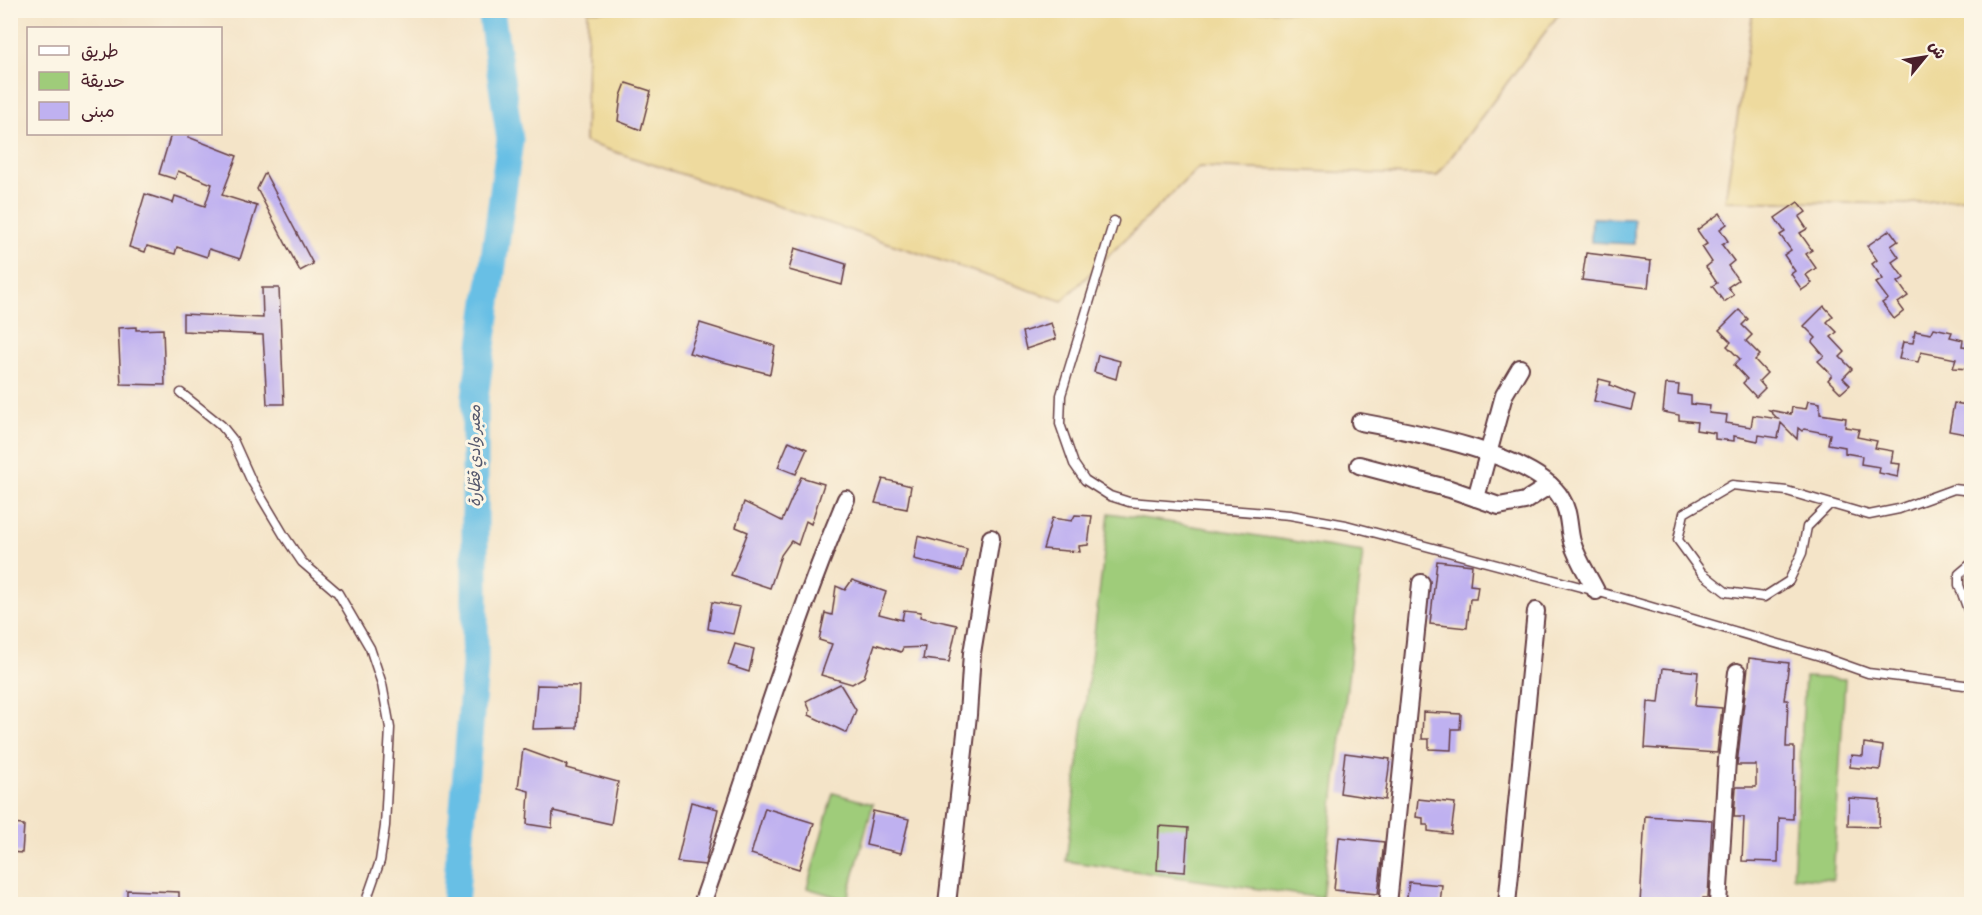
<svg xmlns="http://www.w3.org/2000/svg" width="1982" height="915" font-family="Pangolin,'Playpen Sans Arabic',sans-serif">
<rect width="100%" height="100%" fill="#fcf5e5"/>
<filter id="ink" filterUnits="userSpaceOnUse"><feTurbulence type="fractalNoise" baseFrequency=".0167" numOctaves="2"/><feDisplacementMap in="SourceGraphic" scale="12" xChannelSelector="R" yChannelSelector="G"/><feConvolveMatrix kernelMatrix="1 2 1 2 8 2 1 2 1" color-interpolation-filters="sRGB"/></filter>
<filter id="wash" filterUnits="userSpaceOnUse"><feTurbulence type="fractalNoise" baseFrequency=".008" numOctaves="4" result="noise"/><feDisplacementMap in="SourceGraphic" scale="24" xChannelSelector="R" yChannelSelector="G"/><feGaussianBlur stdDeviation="1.35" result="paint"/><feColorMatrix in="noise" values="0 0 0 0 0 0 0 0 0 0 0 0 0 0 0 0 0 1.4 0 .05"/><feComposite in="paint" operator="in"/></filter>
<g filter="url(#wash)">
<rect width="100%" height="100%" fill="#f4e4c8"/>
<g fill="#9fcc7a" stroke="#747652" stroke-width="1.5">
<polygon points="1109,513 1363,552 1322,898 1066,861"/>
<polygon points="1805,677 1845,679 1833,880 1793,877"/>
<polygon points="833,793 873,804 847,900 807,888"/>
</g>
<g fill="#eeda9e" stroke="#9c7c64" stroke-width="1.5">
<polygon points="588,11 1561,11 1437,176 1199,167 1062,301 585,142"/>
<polygon points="1753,11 1971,11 1971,197 1906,204 1725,201"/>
</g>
<polygon fill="#68bfe5" stroke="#596f88" stroke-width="1.5" points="1592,218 1634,219 1634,244 1591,242"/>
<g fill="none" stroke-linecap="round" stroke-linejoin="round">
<polyline stroke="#68bfe5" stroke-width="27" points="455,904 475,666 475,397 510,140 491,10"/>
</g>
<g id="blocks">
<g fill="#bfb1f0">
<polygon points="626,83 651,91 641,130 618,121 621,96"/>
<polygon points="171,134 190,134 188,137 237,156 222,195 257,206 240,259 209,249 207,257 177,247 175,254 147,246 145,252 129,247 145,194 173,203 175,196 205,206 212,184 178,171 175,179 159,174"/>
<polygon points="265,173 313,264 300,271 257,189"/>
<polygon points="1798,202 1806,212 1799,217 1807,229 1800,233 1812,250 1806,254 1816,268 1806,275 1812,283 1802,290 1791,274 1795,271 1784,255 1791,250 1780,235 1785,232 1775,218"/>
<polygon points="1720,213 1727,224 1720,229 1728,241 1722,245 1734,261 1728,266 1738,280 1728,287 1734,295 1724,302 1712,286 1717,283 1706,267 1712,262 1702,247 1707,244 1697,230"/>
<polygon points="1890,230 1898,241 1891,246 1899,257 1892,262 1904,278 1898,282 1908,296 1898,303 1904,311 1894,319 1882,303 1888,299 1876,283 1883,279 1872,264 1877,260 1867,246"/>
<polygon points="795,248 846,264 842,285 789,270"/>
<polygon points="1586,253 1651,261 1648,288 1582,280"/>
<polygon points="262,288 279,288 284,404 267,404 263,335 183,331 183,314 263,318"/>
<polygon points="1824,306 1833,316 1827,322 1837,332 1831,337 1845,352 1840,357 1852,369 1843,378 1850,385 1841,393 1828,380 1832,375 1818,361 1824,356 1812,342 1816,338 1804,326"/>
<polygon points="1739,310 1748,319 1742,325 1752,335 1746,341 1760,355 1755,360 1767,373 1759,381 1765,388 1756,397 1743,383 1747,379 1734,365 1740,359 1727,346 1731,342 1719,330"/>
<polygon points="700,323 775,346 770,374 689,353"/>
<polygon points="1051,323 1056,339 1026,349 1022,332"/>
<polygon points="136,327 136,330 163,329 165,385 121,384 118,328"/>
<polygon points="1934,328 1952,332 1950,337 1963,340 1962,346 1971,347 1971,369 1953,368 1956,359 1921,352 1918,362 1899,359 1903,342 1913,343 1915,331 1931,334"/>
<polygon points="1098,355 1120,361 1116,379 1094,372"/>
<polygon points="1599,379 1611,382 1610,385 1635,395 1631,410 1594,401"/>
<polygon points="1666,384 1679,385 1678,394 1691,396 1691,404 1710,406 1709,413 1727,415 1726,423 1751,427 1753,415 1778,419 1769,410 1791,414 1792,407 1806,409 1808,401 1820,403 1820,414 1846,418 1845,427 1859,429 1857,437 1877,441 1875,448 1893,451 1891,463 1900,464 1898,477 1879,473 1880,467 1861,464 1862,456 1845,453 1845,447 1828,444 1830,434 1804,429 1802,431 1798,428 1797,439 1781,423 1778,438 1759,435 1758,441 1734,436 1734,441 1715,439 1715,433 1696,430 1697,422 1679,420 1679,415 1663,412"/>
<polygon points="1954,403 1967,405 1966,414 1971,415 1971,435 1949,431"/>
<polygon points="789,441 807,449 796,474 778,467"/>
<polygon points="801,477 824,484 811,524 806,521 798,545 791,541 781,555 770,588 731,575 748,532 736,527 744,502 782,521"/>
<polygon points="883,479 911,486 907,509 875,503"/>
<polygon points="1075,515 1092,516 1088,545 1079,546 1080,552 1043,549 1052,518 1072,521"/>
<polygon points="918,536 967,549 962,571 914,559"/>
<polygon points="1437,561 1472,565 1470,585 1478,586 1476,599 1470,599 1467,628 1430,624"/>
<polygon points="852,580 886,592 879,614 902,620 904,610 921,612 920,617 957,625 949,662 923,659 925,647 903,648 901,652 875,644 864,677 852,684 821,675 832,644 819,640 825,613 832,615 836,586 845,590"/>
<polygon points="712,602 740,607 733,634 708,629"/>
<polygon points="735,644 754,649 749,672 728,665"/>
<polygon points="1749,658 1789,663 1784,700 1788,700 1786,747 1794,747 1793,819 1779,818 1778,862 1742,861 1744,817 1734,817 1736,787 1756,787 1756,765 1737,765"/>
<polygon points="1663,668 1698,672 1695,706 1722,708 1717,753 1645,748 1648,702 1659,703"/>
<polygon points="840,684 856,710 847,733 809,715 810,710 806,701"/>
<polygon points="537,685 579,686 577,728 533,729"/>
<polygon points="1423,712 1461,714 1460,729 1452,729 1451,750 1429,749 1429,739 1422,739"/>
<polygon points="1864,743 1883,746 1880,770 1850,767 1851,755 1863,756"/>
<polygon points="523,749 567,765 566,768 618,782 611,824 553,811 552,828 527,824 529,791 518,788"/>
<polygon points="1345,753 1390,759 1385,800 1340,793"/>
<polygon points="1849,798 1880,800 1879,827 1848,826"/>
<polygon points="1418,799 1455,803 1451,834 1428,831 1428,825 1423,825 1423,818 1416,817"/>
<polygon points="691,802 718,809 705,865 677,862"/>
<polygon points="765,808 814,823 799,869 751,854"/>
<polygon points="873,811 909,819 901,853 866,845"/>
<polygon points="1645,816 1712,820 1708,898 1703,898 1703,904 1640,904"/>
<polygon points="10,824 24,825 22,853 10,852"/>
<polygon points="1159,826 1188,828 1185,872 1157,870"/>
<polygon points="1339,837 1384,842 1378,894 1334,890"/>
<polygon points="1409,882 1442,885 1440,904 1406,904"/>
<polygon points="127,890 179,892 179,904 127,904"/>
</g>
</g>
</g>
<g filter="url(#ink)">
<use href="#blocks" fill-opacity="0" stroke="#643d43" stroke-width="1.5"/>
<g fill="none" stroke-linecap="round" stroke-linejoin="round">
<g stroke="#643d43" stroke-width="11">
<g id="lane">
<polyline points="1114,221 1061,395 1060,424 1074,464 1085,480 1110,496 1129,502 1290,515 1346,525 1596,591 1820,656 1868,673 1972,686"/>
<polyline points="181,393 221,425 233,440 251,480 285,537 302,562 338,593 370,648 382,684 390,728 385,826 380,861 365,904"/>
<polyline points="1830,504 1807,527 1802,553 1789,581 1764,597 1726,592 1702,573 1678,540 1684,513 1732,485 1787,491 1869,515 1899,509 1954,489 1972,491"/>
<polyline points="1972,563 1959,574 1959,585 1972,621"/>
</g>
</g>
<g stroke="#643d43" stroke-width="20">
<g id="street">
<path d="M1360,422C1409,431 1536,454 1561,498C1570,512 1568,527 1572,542C1577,559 1588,575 1596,591"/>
<polyline points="1359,465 1450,489 1499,506 1525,501 1550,485"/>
<polyline points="1476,498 1504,395 1520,368"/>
<path d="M702,904C750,769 790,632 846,499"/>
<polyline points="947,904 968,715 972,653 991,538"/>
<polyline points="1388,904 1421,583"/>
<polyline points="1507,904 1536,611"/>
<polyline points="1718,904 1727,760 1737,672"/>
</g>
</g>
<use href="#lane" stroke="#fff" stroke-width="8"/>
<use href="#street" stroke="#fff" stroke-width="16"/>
</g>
</g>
<g text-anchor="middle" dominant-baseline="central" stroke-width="6" stroke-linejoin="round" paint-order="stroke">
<g font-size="16" font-style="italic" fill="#54576c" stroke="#fcf5e5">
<text transform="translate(475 456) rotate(-90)">معبر وادي قطّارة</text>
</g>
</g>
<rect width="1982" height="915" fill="none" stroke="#fcf5e5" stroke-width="36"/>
<rect x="27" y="27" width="195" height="108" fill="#fcf5e5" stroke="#b59f9b" stroke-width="1.5"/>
<rect x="39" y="46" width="30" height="9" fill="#ffffff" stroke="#b59f9b" stroke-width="1.5"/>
<text x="81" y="57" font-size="18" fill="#4a1f2b">طريق</text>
<rect x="39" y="72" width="30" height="18" fill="#9fcc7a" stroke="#b59f9b" stroke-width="1.5"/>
<text x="81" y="87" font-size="18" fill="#4a1f2b">حديقة</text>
<rect x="39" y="102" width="30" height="18" fill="#bfb1f0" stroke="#b59f9b" stroke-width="1.5"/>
<text x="81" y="117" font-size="18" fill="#4a1f2b">مبنى</text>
<g transform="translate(1925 57) rotate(60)" stroke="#fcf5e5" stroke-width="4.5" paint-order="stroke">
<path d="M0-4.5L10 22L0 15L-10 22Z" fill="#4a1f2b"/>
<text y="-9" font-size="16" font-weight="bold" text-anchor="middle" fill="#4a1f2b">ش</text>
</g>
</svg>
